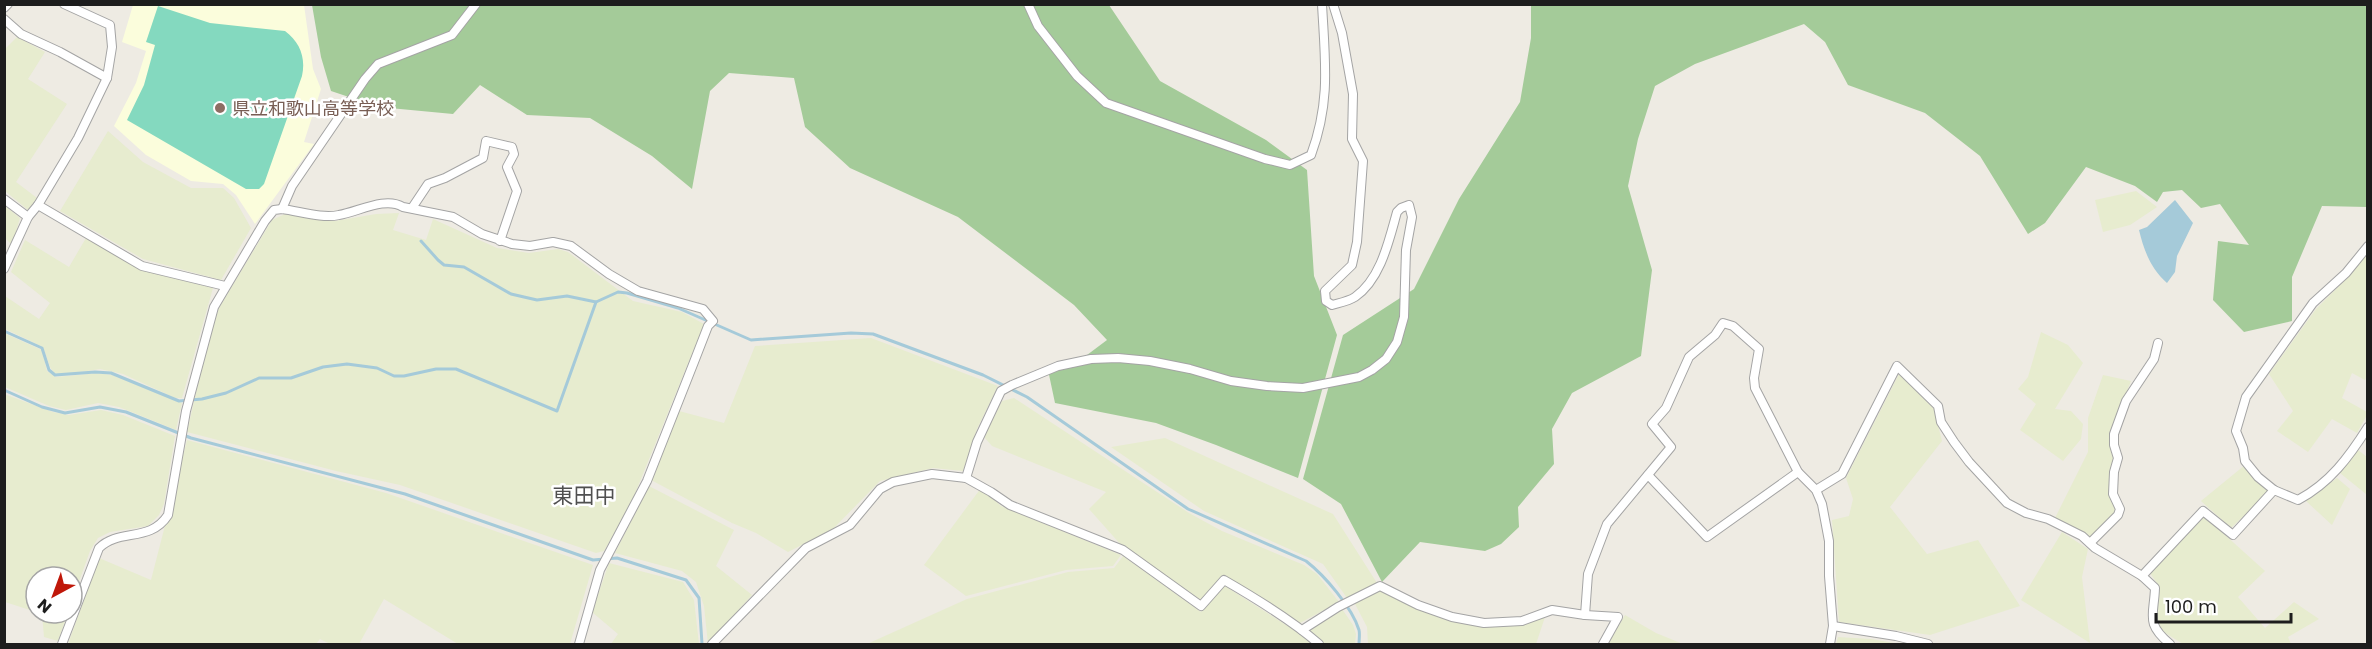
<svg xmlns="http://www.w3.org/2000/svg" width="2372" height="649" font-family="Poppins,'Noto Sans JP',sans-serif">
<rect width="100%" height="100%" fill="#eeebe3"/>
<polygon fill="#fbfddc" points="133,5 304,5 313,69 321,89 304,142 314,144 255,224 236,195 223,184 191,181 146,155 114,126 136,83 146,51 122,42"/>
<g fill="#e7eccf">
<polygon points="17,37 45,52 28,79 67,104 16,182 37,198 28,210 5,191 5,49"/>
<polygon points="108,131 143,162 191,188 223,188 234,198 251,228 221,280 143,259 60,211"/>
<polygon points="2136,191 2157,207 2130,225 2103,232 2095,200"/>
<polygon points="5,206 20,218 12,245 5,238"/>
<polygon points="399,213 393,230 426,240 433,219 497,248 529,253 558,249 568,252 633,301 682,312 704,324 630,506 604,551 596,553 400,485 336,471 187,432 211,328 219,308 272,220 285,214 335,221 376,214"/>
<polygon points="86,238 141,270 213,288 182,398 175,398 123,374 100,369 62,375 54,373 50,367 43,347 5,329 5,296 39,319 50,303 11,272 25,240 69,267"/>
<polygon points="2367,252 2367,375 2365,380 2352,373 2342,398 2367,412 2367,415 2357,433 2332,419 2308,452 2277,431 2293,411 2269,374 2316,309 2349,276"/>
<polygon points="2041,332 2068,345 2083,363 2055,409 2071,411 2083,424 2081,439 2063,461 2020,430 2036,404 2018,389 2028,377"/>
<polygon points="4,333 42,350 47,371 56,377 97,373 112,375 182,403 176,430 119,407 98,403 66,410 49,406 5,387"/>
<polygon points="871,338 998,386 977,429 963,471 933,468 880,481 833,529 788,552 756,533 732,523 651,480 679,411 724,423 755,346"/>
<polygon points="1899,374 1934,409 1942,441 1890,507 1927,554 1978,540 2020,606 1930,635 1839,622 1832,520 1849,516 1853,499 1846,478"/>
<polygon points="2103,375 2131,381 2110,434 2109,444 2114,459 2109,488 2116,510 2115,514 2091,539 2055,518 2088,452 2088,418"/>
<polygon points="4,394 53,412 69,415 101,410 123,415 175,436 164,504 159,515 148,526 110,532 98,538 90,551 72,601 72,577 36,577 36,612 5,602"/>
<polygon points="1014,398 1189,513 1222,531 1304,565 1317,574 1339,602 1300,623 1223,575 1201,600 1121,545 1089,509 1106,492 992,446 984,437 1002,401"/>
<polygon points="1165,438 1333,514 1377,583 1347,598 1323,564 1204,511 1111,447"/>
<polygon points="187,440 386,493 593,565 570,644 458,644 384,599 359,644 330,644 320,639 316,644 68,644 99,558 151,580"/>
<polygon points="2358,450 2367,457 2367,492 2366,494 2340,473"/>
<polygon points="2245,465 2270,491 2231,528 2201,501"/>
<polygon points="2337,478 2350,489 2332,525 2306,501"/>
<polygon points="649,486 734,530 716,566 752,595 708,644 704,606 696,582 682,571 615,553"/>
<polygon points="981,488 1001,506 1121,555 1113,566 1066,570 966,596 924,565"/>
<polygon points="2203,515 2265,571 2238,597 2265,628 2294,602 2319,619 2288,637 2291,644 2183,644 2162,631 2156,614 2159,586 2150,573"/>
<polygon points="2062,532 2088,549 2082,577 2090,643 2021,600"/>
<polygon points="1123,556 1201,612 1225,586 1297,632 1312,644 867,644 967,599 1068,572 1114,568"/>
<polygon points="609,563 683,582 694,600 699,644 611,644 618,634 592,612"/>
<polygon points="1381,589 1416,608 1450,621 1484,626 1522,625 1545,617 1536,644 1368,644 1367,627 1354,602"/>
<polygon points="1342,609 1353,625 1356,634 1355,644 1325,644 1307,630"/>
<polygon points="39,613 68,613 58,641 44,637 42,614"/>
<polygon points="1625,615 1656,633 1683,644 1608,644"/>
<polygon points="1838,637 1871,639 1900,644 1836,644"/>
</g>
<g fill="#a4cb99">
<polygon points="312,5 1109,5 1160,81 1266,140 1307,170 1314,276 1337,335 1298,478 1216,445 1156,423 1055,403 1048,370 1075,364 1107,340 1074,305 958,217 850,168 805,127 794,78 729,73 710,91 692,189 652,156 590,118 527,115 480,85 453,114 379,107 331,91 321,57"/>
<polygon points="1531,5 2367,5 2367,207 2322,206 2292,277 2292,321 2244,332 2213,300 2218,241 2249,245 2220,204 2201,208 2182,190 2163,192 2157,202 2135,186 2086,167 2045,223 2028,234 1980,156 1925,113 1848,85 1825,42 1804,24 1695,64 1655,86 1638,139 1628,186 1652,270 1641,356 1572,393 1552,429 1554,464 1518,507 1519,527 1501,544 1485,551 1420,542 1382,582 1341,504 1303,479 1343,335 1414,289 1459,199 1520,102 1531,38"/>
</g>
<path fill="#84d9bf" d="M158,6L210,23L285,31C300,42 306,58 302,76L264,184L259,189H246L127,120L144,85L155,45L146,42Z"/>
<path fill="#a5cad9" d="M2175,200L2193,223L2177,256L2175,272L2167,283C2151,269 2144,251 2139,230L2147,227Z"/>
<g fill="none" stroke-linecap="round" stroke-linejoin="round">
<g stroke="#a5cad9" stroke-width="3">
<path d="M421,241L438,260L444,265L464,267L511,294L537,300L567,296L596,302L618,292L627,293L678,308L751,340L851,333L873,334L983,375L1027,397L1188,509L1306,561C1324,575 1352,607 1359,630C1360,634 1359,640 1359,644"/>
<polyline points="4,331 42,348 49,370 55,375 95,372 111,373 179,401 202,399 226,393 259,378 291,378 323,367 347,364 377,368 394,376 404,376 436,369 456,369 557,411 596,302"/>
<polyline points="4,390 42,407 65,413 100,407 126,412 191,438 405,494 593,560 617,558 686,580 699,598 702,644"/>
</g>
<g stroke="#a4a4a4" stroke-width="10">
<g id="street">
<path d="M1028,4L1038,26L1077,76L1106,103L1265,159L1290,165L1311,155C1331,101 1325,61 1322,4"/>
<polyline points="4,8 8,4"/>
<polyline points="4,19 21,34 60,52 107,78"/>
<polyline points="4,199 28,217"/>
<polyline points="38,205 142,266 225,286"/>
<polyline points="412,208 428,184 445,178 483,158 486,141 512,147 514,154 507,167 517,191 500,241"/>
<polyline points="282,209 292,186 365,79 378,64 452,35 476,4"/>
<polyline points="4,269 28,217 38,205 78,138 107,78 112,47 110,25 64,4"/>
<polyline points="1648,475 1707,537 1798,472"/>
<path d="M966,478L977,442L1001,391L1012,385L1058,366L1091,359L1118,358L1150,361L1190,369L1231,381L1267,386L1303,388L1359,377L1372,370L1386,359L1397,342L1404,317L1406,250L1412,217L1409,205L1401,208L1397,212C1389,240 1381,279 1355,297C1349,301 1339,303 1332,305L1326,301L1325,291L1352,265L1357,242L1363,161L1352,139L1353,94L1342,33L1333,4"/>
<path d="M1816,490L1842,474L1897,366L1938,406L1941,422L1954,442L1969,462L2007,503L2026,513L2048,519L2082,536L2095,548L2142,576L2155,588C2154,616 2145,623 2170,644"/>
<polyline points="2274,490 2258,477 2245,461 2243,448 2236,431 2246,397 2313,303 2346,273 2368,246"/>
<polyline points="2090,543 2118,515 2120,509 2113,494 2114,472 2118,458 2114,445 2114,434 2126,401 2154,359 2158,343"/>
<path d="M2142,576L2203,511L2233,535L2274,490L2298,500C2330,483 2349,457 2368,427"/>
<polyline points="1585,615 1588,574 1607,524 1671,447 1652,424 1666,408 1689,357 1715,335 1723,323 1733,326 1759,349 1754,378 1755,388 1798,472 1816,490 1822,504 1829,541 1829,576 1833,626 1830,644"/>
<polyline points="1833,626 1896,636 1928,644"/>
<polyline points="1302,630 1338,607 1380,586 1418,605 1452,617 1484,623 1522,621 1552,610 1585,615 1618,617 1603,644"/>
<path d="M62,644L99,548C119,528 150,543 168,515L186,411L214,307L265,221L274,210L282,209C299,211 322,219 339,215C358,212 385,196 403,207L453,217L482,234L512,244L530,246L553,242L571,246L609,274L638,291L703,309L713,321L708,326L694,362L647,481L600,570L579,644"/>
<path d="M712,644L806,548L850,525L880,489L893,482L932,474L966,478L991,492L1010,505L1123,550L1201,606L1224,580C1257,599 1290,619 1319,644"/>
</g>
</g>
<use href="#street" stroke="#fff" stroke-width="8"/>
</g>
<circle fill="#8d6e63" stroke="#fff" stroke-width="2" cx="220" cy="108" r="6"/>
<g text-anchor="middle" dominant-baseline="central" stroke-width="5" stroke-linejoin="round" paint-order="stroke">
<g font-size="18" fill="#785e54" stroke="#fff" text-anchor="start">
<text x="232" y="108">県立和歌山高等学校</text>
</g>
<g font-size="21" fill="#505050" stroke="#fff">
<text x="584" y="495">東田中</text>
</g>
</g>
<rect width="2372" height="649" fill="none" stroke="#1d1d1d" stroke-width="12"/>
<g transform="translate(54 595) rotate(221)"><circle r="28" fill="#ffffff" stroke="#a5a5a5" stroke-width="1.5"/>
<path d="M0-4.5L10 22L0 15L-10 22Z" fill="#c01709"/>
<text y="-9" font-size="16" font-weight="bold" text-anchor="middle" fill="#1d1d1d">N</text>
</g>
<path d="M2156 613v9h135v-9" fill="none" stroke="#1d1d1d" stroke-width="3"/>
<text x="2165" y="613" font-size="18" fill="#1d1d1d" stroke="#ffffff" stroke-width="4.5" paint-order="stroke">100 m</text>
</svg>
